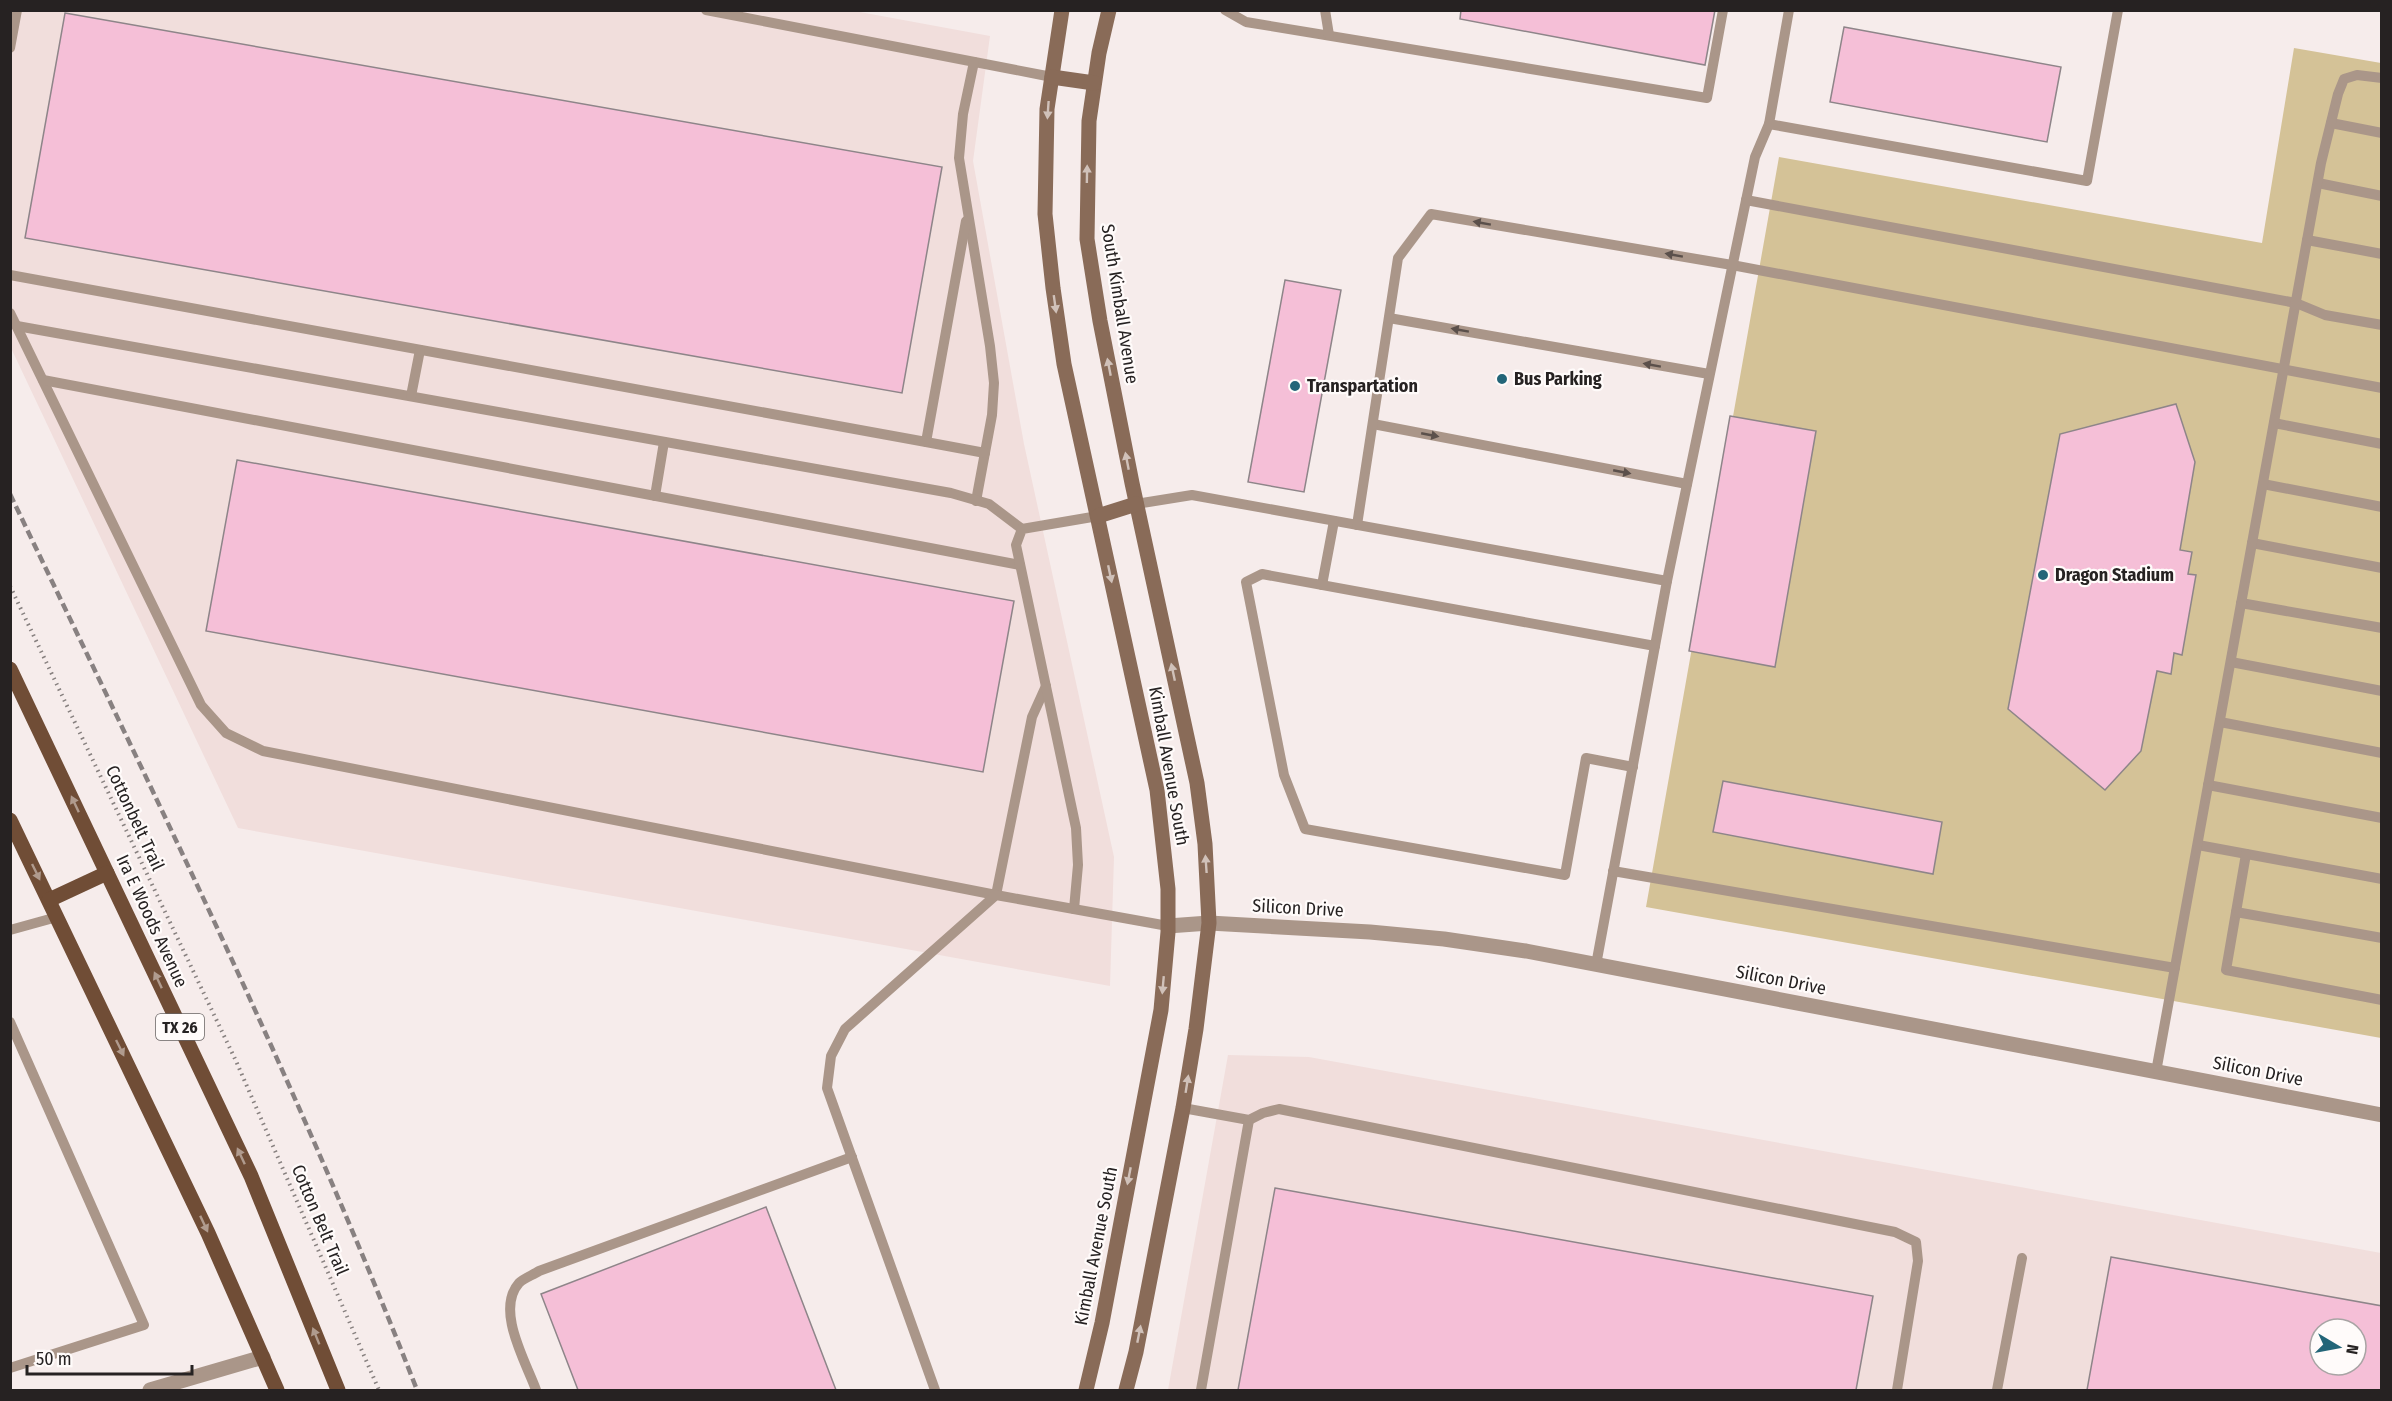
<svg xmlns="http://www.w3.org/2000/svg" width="2392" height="1401" font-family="'Fira Sans Condensed',sans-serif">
<rect width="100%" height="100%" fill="#f6eceb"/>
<g fill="#f1dedc" fill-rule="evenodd">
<polygon points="849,10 990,36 973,161 1024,444 1114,857 1110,986 238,828 11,348 11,11"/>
<path d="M1228,1055L1309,1057L2381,1253V1390H1168ZM2320,1329H2356V1365H2320Z"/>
</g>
<polygon fill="#d4c297" points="2294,48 2381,63 2381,1038 1646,907 1779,157 2262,243"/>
<g fill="#f5bfd7" stroke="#8e8589" stroke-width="1.5" fill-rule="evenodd">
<polygon points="1461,10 1715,10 1705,65 1460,19"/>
<polygon points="65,13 942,167 902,393 25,238"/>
<polygon points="1844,27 2061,67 2047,142 1830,102"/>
<polygon points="1285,280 1341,290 1304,492 1248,482"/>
<polygon points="2176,404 2195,462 2180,550 2192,552 2188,574 2196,575 2182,655 2174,653 2171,674 2157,671 2141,751 2105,790 2008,709 2060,434"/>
<polygon points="1730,416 1816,431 1775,667 1689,651"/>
<polygon points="237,460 1014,601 983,772 206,631"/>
<polygon points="1723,781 1942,822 1933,874 1713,832"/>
<polygon points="1275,1188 1873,1296 1856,1390 1238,1390"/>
<polygon points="766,1207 836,1390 578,1390 541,1294"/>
<path d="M2111,1257L2382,1306V1390H2087ZM2320,1329H2356V1365H2320Z"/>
</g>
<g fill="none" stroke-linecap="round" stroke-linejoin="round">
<polyline stroke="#87807f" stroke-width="4" stroke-dasharray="1.5 4.5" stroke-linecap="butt" points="10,586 236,1061 379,1390"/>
<g stroke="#aa9689" stroke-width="10">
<polyline points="706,10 1052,77"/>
<polyline points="1225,10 1246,22 1707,98 1723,10"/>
<polyline points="1325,10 1329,35"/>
<polyline points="1789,10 1769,124 2087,181 2118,10"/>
<polyline points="10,48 17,10"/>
<polyline points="974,62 963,114 959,158 990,346 994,383 992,415 976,501"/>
<polyline points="2331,123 2382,133"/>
<polyline points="2318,183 2382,196"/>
<polyline points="1746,200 2296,303 2325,315 2382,325"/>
<polyline points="966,221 926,442 985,453"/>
<polyline points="2307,240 2382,254"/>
<polyline points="10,275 926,442"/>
<polyline points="10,313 201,705 226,733 263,751 996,895 1032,717 1046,686"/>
<polyline points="1389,318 1709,374"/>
<polyline points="17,326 951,493 989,504 1022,529"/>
<polyline points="43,380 1020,565"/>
<polyline points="411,396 420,350"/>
<polyline points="2274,423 2382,444"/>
<polyline points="1373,424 1687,484"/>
<polyline points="2263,484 2382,507"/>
<polyline points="655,496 664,442"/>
<polyline points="1136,504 1192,495 1667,581 1596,965"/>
<polyline points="1357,525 1398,258 1431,214 1732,265 2382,388"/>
<polyline points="2252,543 2382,568"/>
<polyline points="1667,581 1755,157 1769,124"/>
<polyline points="1322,585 1334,521"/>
<polyline points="2241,603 2382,628"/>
<polyline points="2231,662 2382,691"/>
<polyline points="2220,722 2382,753"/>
<polyline points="1633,767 1586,758 1565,875 1305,829 1284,775 1246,582 1262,574 1655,646"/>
<polyline points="2208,785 2382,818"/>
<polyline points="2198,845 2382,879"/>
<polyline points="2246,854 2226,970 2382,1000"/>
<polyline points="1613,871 2175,968"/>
<polyline points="1074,909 1078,865 1076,828 1016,545 1022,529 1098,516"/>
<polyline points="2236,912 2382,938"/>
<polyline points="10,930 57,917"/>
<polyline points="10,1022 144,1325 10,1368"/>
<polyline points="2156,1072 2321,163 2338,94 2344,79 2357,75 2382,78"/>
<polyline points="1183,1108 1249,1120 1263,1113 1279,1109 1895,1232 1916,1242 1918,1261 1897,1390"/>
<path d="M536,1390C526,1362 495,1310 519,1283C524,1278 533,1275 539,1271L852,1157"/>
<polyline points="935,1390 827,1088 831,1056 845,1029 996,895 1168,926"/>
<polyline points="1201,1390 1249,1120"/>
<polyline points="1997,1390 2022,1258"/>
</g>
<g stroke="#aa9689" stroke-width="15">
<polyline points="1168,926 1209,923 1370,932 1444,939 1526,951 2382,1115"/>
<polyline points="150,1390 263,1357"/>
</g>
<g stroke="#896b58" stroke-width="15">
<polyline points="1062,10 1047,109 1045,214 1053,288 1064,364 1157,790 1168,889 1168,932 1161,1010 1102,1323 1086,1390"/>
<polyline points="1109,10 1099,53 1089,121 1087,239 1100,321 1132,483 1197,783 1205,844 1209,923 1196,1029 1183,1108 1136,1352 1126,1390"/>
<polyline points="1052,77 1094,83"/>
<polyline points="1098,516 1136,504"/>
</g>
<g stroke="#704d36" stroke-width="15">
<polyline points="10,669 251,1176 338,1390"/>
<polyline points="10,820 208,1233 277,1390"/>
<polyline points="49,900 107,873"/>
</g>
<path stroke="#888181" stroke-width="4.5" stroke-dasharray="9 4.5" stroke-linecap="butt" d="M10,494C152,790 298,1085 417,1390"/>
</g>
<defs><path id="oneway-solid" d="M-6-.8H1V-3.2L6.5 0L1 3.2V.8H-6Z" transform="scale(1.5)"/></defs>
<g fill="#d0c1b9">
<use href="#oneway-solid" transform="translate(1048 110) rotate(94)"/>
<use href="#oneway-solid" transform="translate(1087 174) rotate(-89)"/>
<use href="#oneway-solid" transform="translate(1055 304) rotate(82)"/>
<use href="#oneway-solid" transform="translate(1109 367) rotate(-101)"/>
<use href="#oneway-solid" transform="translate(1127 461) rotate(-101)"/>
<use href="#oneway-solid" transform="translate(1110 574) rotate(78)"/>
<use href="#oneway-solid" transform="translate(1173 672) rotate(-102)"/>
<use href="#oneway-solid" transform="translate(1206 864) rotate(-94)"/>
<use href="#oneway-solid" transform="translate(1163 985) rotate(95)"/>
<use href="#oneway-solid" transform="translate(1187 1084) rotate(-81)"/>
<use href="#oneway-solid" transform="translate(1129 1176) rotate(101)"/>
<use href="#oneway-solid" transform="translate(1139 1334) rotate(-79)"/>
</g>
<g fill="#5b504b">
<use href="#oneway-solid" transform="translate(1482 223) rotate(-170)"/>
<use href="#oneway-solid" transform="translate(1674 255) rotate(-170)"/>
<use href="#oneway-solid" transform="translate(1460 330) rotate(-170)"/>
<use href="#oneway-solid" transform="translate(1652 365) rotate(-170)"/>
<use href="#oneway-solid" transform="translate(1430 435) rotate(11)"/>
<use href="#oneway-solid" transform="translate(1622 472) rotate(11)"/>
</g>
<g fill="#b09b8e">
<use href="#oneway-solid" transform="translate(75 804) rotate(-115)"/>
<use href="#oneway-solid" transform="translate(36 872) rotate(64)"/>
<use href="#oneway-solid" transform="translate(158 980) rotate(-115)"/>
<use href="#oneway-solid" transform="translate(120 1048) rotate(64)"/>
<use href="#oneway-solid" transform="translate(241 1156) rotate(-115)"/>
<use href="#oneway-solid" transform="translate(204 1224) rotate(65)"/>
<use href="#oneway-solid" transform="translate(316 1336) rotate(-112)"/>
</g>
<g fill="#236578" stroke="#fffbfa" stroke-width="2">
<circle cx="1502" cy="379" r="6"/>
<circle cx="1295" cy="386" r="6"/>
<circle cx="2043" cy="575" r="6"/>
</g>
<g text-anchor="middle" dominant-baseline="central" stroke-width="4.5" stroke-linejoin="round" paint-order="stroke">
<rect fill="#fffbfa" stroke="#676363" stroke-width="1.5" x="156" y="1014" width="48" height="26" rx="4.5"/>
<g font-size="16" font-weight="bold" fill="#262222">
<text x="180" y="1027">TX 26</text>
</g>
<g font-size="18" fill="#262222" stroke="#fffbfa">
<text transform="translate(1120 304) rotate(81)">South Kimball Avenue</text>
<text transform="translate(1169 766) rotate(80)">Kimball Avenue South</text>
<text transform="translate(135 818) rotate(65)">Cottonbelt Trail</text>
<text transform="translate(1298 908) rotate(3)">Silicon Drive</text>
<text transform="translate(152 921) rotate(65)">Ira E Woods Avenue</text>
<text transform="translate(1781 980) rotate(11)">Silicon Drive</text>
<text transform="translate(2258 1071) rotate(11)">Silicon Drive</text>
<text transform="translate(320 1220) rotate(67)">Cotton Belt Trail</text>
<text transform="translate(1096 1246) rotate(-79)">Kimball Avenue South</text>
</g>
<g font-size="18" font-weight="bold" fill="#262222" stroke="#fffbfa" text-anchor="start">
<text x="1514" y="379">Bus Parking</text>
<text x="1307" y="386">Transpartation</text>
<text x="2055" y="575">Dragon Stadium</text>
</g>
</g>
<rect width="2392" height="1401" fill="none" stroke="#262222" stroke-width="24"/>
<g transform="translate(2338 1347) rotate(100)"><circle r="28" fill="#fffbfa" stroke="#a8a4a4" stroke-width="1.5"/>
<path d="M0-4.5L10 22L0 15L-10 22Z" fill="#236578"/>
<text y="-9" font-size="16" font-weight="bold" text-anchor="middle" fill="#262222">N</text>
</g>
<path d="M27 1365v9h165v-9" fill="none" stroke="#262222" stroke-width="3"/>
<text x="36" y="1365" font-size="18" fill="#262222" stroke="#fffbfa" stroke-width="4.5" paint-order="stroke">50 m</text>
</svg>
